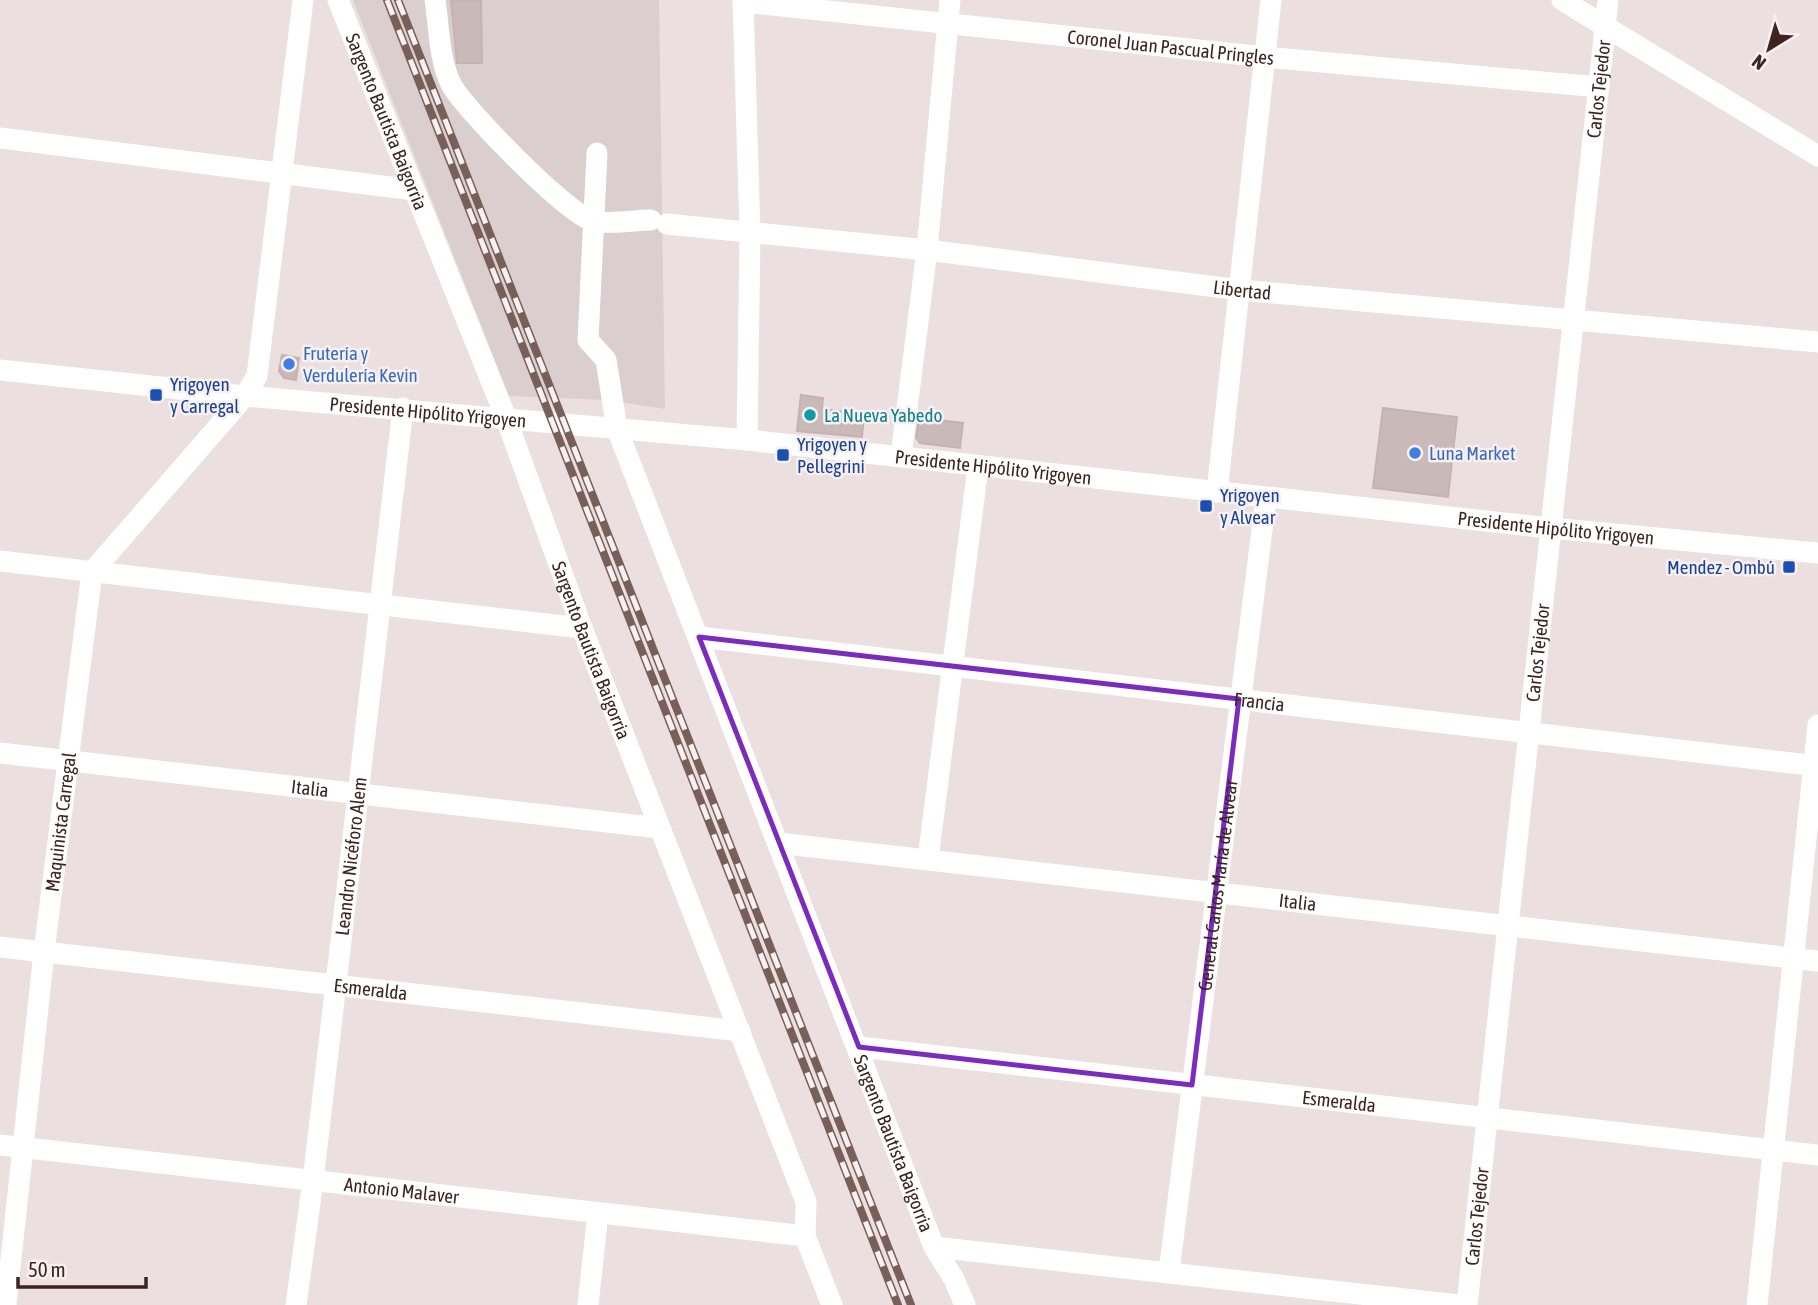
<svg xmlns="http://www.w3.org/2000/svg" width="1818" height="1305" font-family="'Asap Condensed',sans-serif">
<rect width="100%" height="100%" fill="#ecdfe0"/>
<polygon fill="#dbcece" points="353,0 659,0 665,409 606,400 509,396"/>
<g fill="#c9b9b8" stroke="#c6b2b2" stroke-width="2">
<polygon points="451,0 481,0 482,63 457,63"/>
<polygon points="282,355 299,358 296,380 284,378 279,371"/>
<polygon points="801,395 823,398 822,409 864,414 862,437 797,431"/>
<polygon points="1383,408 1457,417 1448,497 1373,488"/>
<polygon points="919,418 963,423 960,448 920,443 916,438"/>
</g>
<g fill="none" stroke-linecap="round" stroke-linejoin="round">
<g stroke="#fff" stroke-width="21">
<path id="s1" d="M338,0L506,418L582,628L806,1202L805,1236L832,1305"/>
<path d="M435,0C439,26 439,60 451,84C464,109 568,215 593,221C610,225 633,220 651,220"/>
<polyline points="743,0 750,233 747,440"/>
<polyline points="1562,0 1818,156"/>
<path id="s2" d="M743,2L1265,57L1599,87"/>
<polyline points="0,138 414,190"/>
<path id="s3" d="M597,153L588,340L606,360L617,429L934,1247L954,1279L965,1305"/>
<path id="s4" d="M667,224L927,250L1240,290L1818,342"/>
<path id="s5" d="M0,370L245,396L747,440L1550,528L1818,553"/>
<polyline points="901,456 927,250 950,0"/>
<polyline points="1217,492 1271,0"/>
<polyline points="0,561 582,628"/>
<path id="s6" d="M699,637L1818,766"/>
<path id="s7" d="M0,753L660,828"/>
<path id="s8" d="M778,843L1818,961"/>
<polyline points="928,859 978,467"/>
<path id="s9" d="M0,947L740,1031"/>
<path id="s10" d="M859,1047L1818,1155"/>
<path id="s11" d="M0,1145L805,1236"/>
<polyline points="934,1247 1459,1305"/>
<path id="s12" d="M1169,1272L1266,498"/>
<path id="s13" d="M6,1305L44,952L92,572L245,396L257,376L303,0"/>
<path id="s14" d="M296,1305L313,1181L403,408"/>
<polyline points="588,1305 598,1213"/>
<path id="s15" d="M1467,1305L1608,0"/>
<polyline points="1757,1305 1818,725"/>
</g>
<g stroke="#795f59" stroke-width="8">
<g id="rail">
<polyline points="387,0 898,1305"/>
<polyline points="398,0 911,1305"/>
</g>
</g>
<use href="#rail" stroke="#f8f0f1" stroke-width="5" stroke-dasharray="16" stroke-linecap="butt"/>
</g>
<path fill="none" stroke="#7b2cbf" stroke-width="5" stroke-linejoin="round" d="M699,637L1239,699L1192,1085L859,1047Z"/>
<g fill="#3f7fe0" stroke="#f8f0f1" stroke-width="2.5">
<circle cx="289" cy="364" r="7"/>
<circle cx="1415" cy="453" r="7"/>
</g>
<g fill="#1a4fb4" stroke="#f8f0f1" stroke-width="2.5">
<rect x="149" y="388" width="14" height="14" rx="3.5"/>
<rect x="776" y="448" width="14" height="14" rx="3.5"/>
<rect x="1199" y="499" width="14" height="14" rx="3.5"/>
<rect x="1782" y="560" width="14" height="14" rx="3.5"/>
</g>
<circle fill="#0f9aa8" stroke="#f8f0f1" stroke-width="2.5" cx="810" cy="415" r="7"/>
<g text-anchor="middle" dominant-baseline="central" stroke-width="5" stroke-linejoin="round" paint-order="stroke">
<g font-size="19" fill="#3d241f" stroke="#f8f0f1">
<text stroke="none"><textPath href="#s2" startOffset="430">Coronel Juan Pascual Pringles</textPath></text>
<text stroke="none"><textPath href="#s15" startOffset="1223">Carlos Tejedor</textPath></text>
<text stroke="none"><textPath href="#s1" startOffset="131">Sargento Bautista Baigorria</textPath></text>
<text stroke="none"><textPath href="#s4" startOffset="579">Libertad</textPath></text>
<text stroke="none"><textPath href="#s5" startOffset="430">Presidente Hipólito Yrigoyen</textPath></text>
<text stroke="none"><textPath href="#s5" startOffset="998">Presidente Hipólito Yrigoyen</textPath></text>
<text stroke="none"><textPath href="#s5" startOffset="1564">Presidente Hipólito Yrigoyen</textPath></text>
<text stroke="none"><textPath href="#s1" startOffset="698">Sargento Bautista Baigorria</textPath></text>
<text stroke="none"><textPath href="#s15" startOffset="656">Carlos Tejedor</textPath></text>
<text stroke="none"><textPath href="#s6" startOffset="564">Francia</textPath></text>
<text stroke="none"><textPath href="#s7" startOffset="312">Italia</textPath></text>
<text stroke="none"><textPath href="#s13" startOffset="486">Maquinista Carregal</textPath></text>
<text stroke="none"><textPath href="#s14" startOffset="452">Leandro Nicéforo Alem</textPath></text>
<text stroke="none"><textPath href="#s12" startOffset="390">General Carlos María de Alvear</textPath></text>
<text stroke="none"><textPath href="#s8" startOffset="523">Italia</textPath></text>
<text stroke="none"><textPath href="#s9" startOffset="373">Esmeralda</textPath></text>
<text stroke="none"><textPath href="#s10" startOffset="483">Esmeralda</textPath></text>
<text stroke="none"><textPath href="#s3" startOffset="1050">Sargento Bautista Baigorria</textPath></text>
<text stroke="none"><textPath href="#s11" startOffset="404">Antonio Malaver</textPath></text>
<text stroke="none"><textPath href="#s15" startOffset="89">Carlos Tejedor</textPath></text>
</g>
<g font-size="19" fill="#366cbe" stroke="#f8f0f1" text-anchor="start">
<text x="303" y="353">Frutería y<tspan x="303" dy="22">Verdulería Kevin</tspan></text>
<text x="1429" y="453">Luna Market</text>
</g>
<g font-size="19" fill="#164399" stroke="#f8f0f1" text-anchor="start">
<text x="170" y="384">Yrigoyen<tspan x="170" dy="22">y Carregal</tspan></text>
<text x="797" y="444">Yrigoyen y<tspan x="797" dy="22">Pellegrini</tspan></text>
<text x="1220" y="495">Yrigoyen<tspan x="1220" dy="22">y Alvear</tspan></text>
<text x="1775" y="567" text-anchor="end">Mendez - Ombú</text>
</g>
<g font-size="19" fill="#0d838f" stroke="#f8f0f1" text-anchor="start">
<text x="824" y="415">La Nueva Yabedo</text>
</g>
</g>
<g transform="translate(1769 49) rotate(217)" stroke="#f8f0f1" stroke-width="5" paint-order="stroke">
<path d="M0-5L12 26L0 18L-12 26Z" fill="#3d241f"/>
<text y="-10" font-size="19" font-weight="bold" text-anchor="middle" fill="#3d241f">N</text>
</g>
<path d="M18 1277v10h128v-10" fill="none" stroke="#3d241f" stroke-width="3.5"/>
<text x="28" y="1277" font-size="21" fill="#3d241f" stroke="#f8f0f1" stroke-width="5" paint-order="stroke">50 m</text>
</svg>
